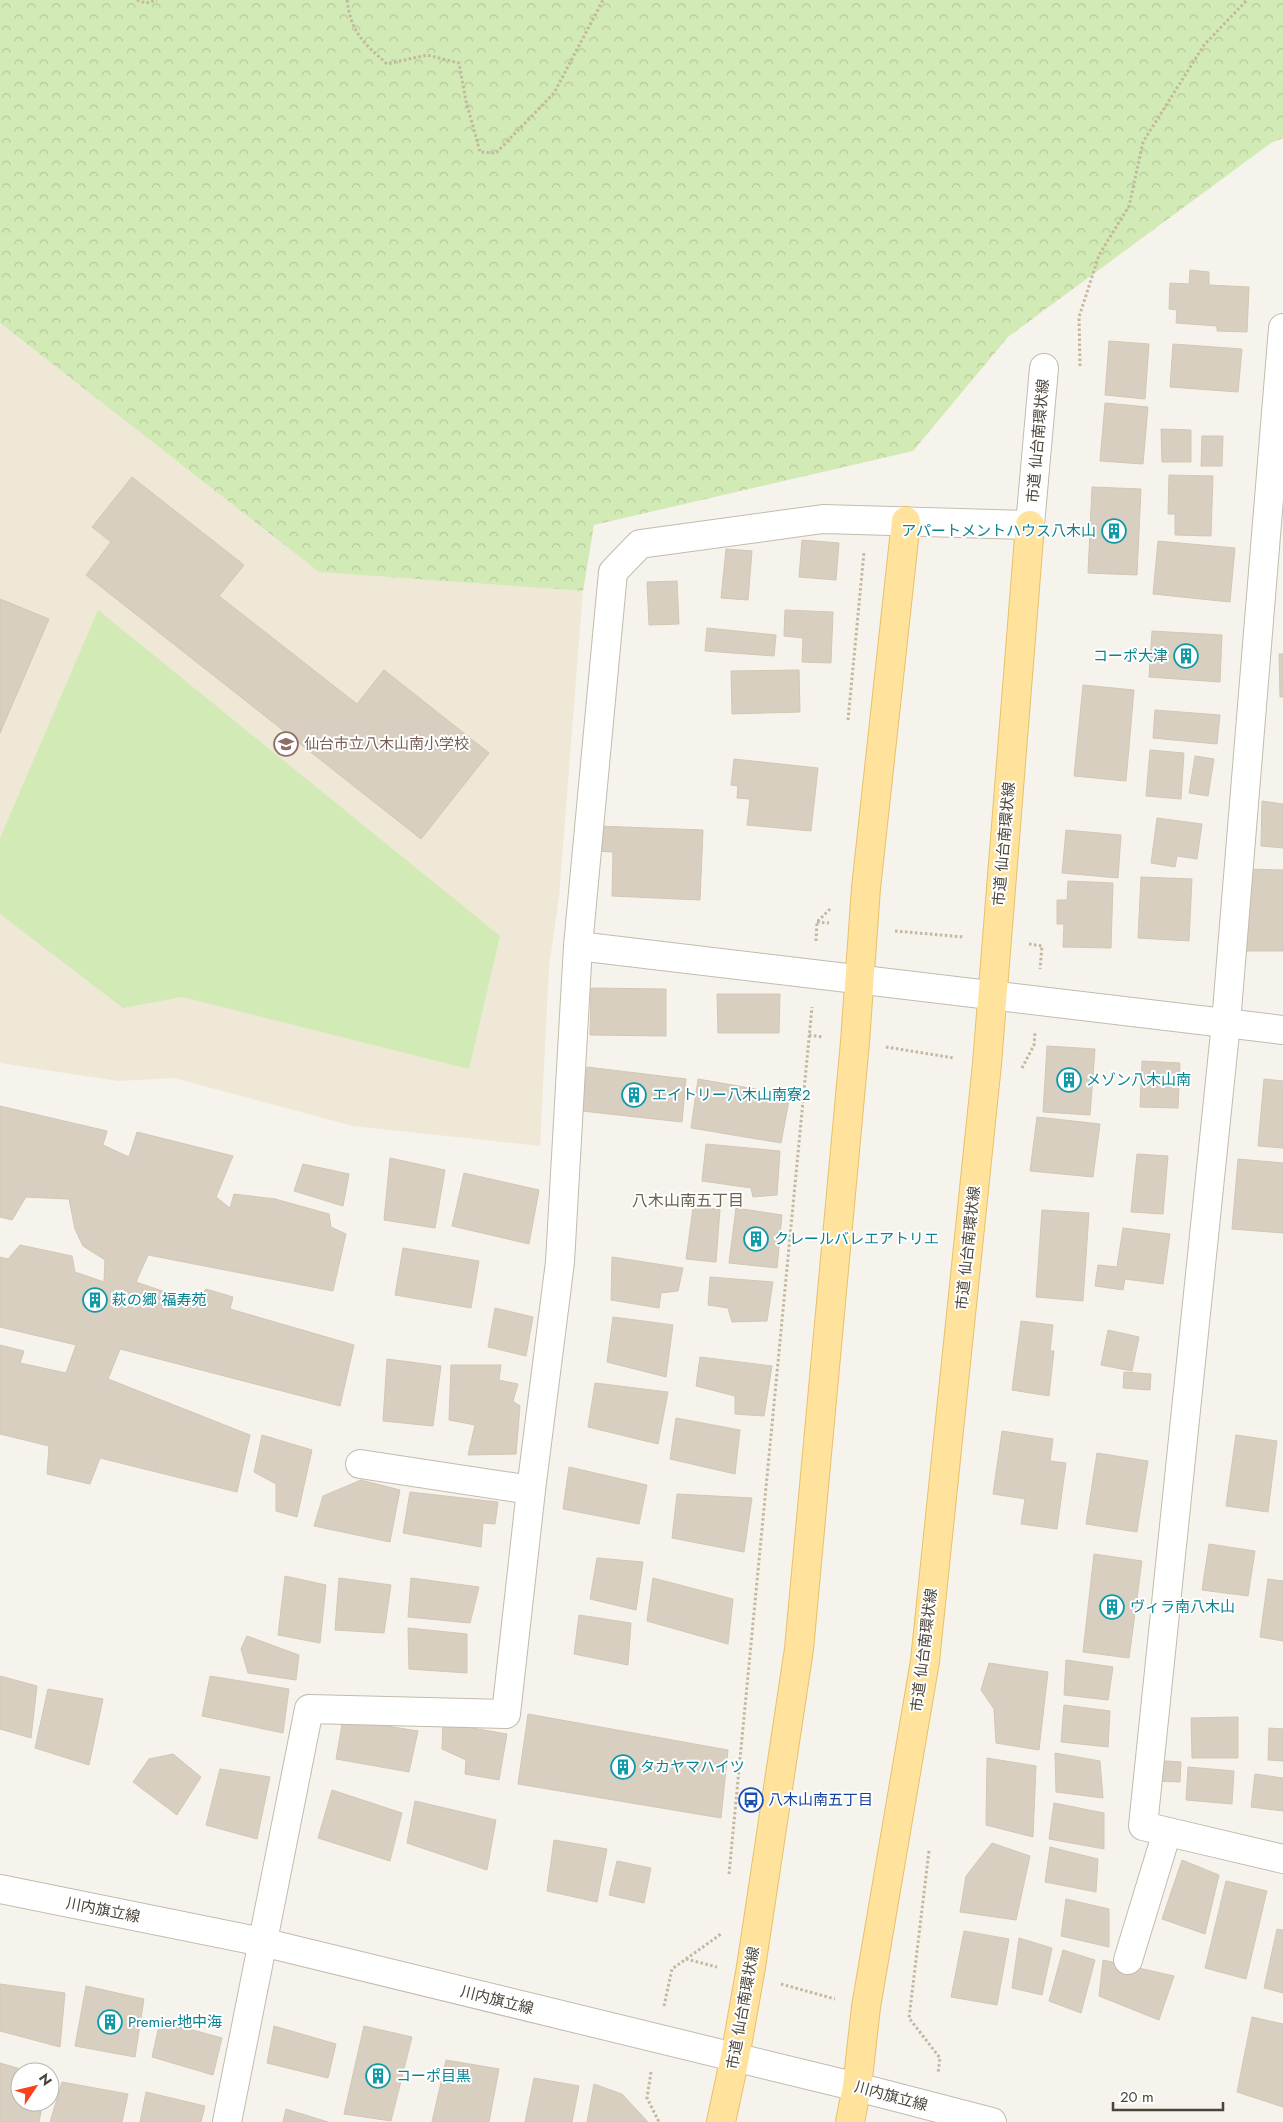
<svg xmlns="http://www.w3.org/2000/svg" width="1283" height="2122" font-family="Jost,'Noto Sans JP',sans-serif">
<defs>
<pattern id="forest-crowns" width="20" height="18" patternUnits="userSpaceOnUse" patternTransform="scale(1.25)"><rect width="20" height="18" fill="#d2eab5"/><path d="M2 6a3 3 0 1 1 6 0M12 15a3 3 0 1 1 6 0" fill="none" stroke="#b6ca9c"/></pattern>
</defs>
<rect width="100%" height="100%" fill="#f6f3ec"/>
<polygon fill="#efe8d6" points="0,323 319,572 583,591 559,897 549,968 540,1146 353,1126 174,1078 118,1081 0,1063"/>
<polygon fill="#d2eab5" points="98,610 500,936 469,1069 182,997 123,1008 0,914 0,838"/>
<polygon fill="url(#forest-crowns)" points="0,0 1283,0 1283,138 1271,143 1008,337 913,451 594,525 583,591 319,572 0,323"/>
<g fill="#d8cfc1" stroke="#d3c7b4">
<polygon points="1190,270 1209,272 1209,285 1249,287 1247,332 1217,331 1217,326 1176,323 1177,310 1169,309 1170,283 1189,284"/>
<polygon points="1109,341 1149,344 1145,399 1105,395"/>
<polygon points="1173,344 1242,349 1238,392 1170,387"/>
<polygon points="1105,403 1148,407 1143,464 1100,461"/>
<polygon points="1161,429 1191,430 1191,462 1162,462"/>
<polygon points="1202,436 1223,436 1222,466 1201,466"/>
<polygon points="1169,475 1213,476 1211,536 1175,535 1175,514 1168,514"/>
<polygon points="132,477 244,565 219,596 357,704 384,670 489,753 421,839 86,575 111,542 92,527"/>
<polygon points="1092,487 1141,489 1137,575 1088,573"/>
<polygon points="802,540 839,543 836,580 799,577"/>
<polygon points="1158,541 1235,548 1230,602 1153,594"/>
<polygon points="726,549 752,551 748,600 721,598"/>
<polygon points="677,581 679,624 649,625 647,582"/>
<polygon points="0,599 49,619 0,733"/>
<polygon points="785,610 833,612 831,663 802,662 803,638 784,636"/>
<polygon points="707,628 776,635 774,656 705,651"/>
<polygon points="1152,631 1222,635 1220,682 1149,677"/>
<polygon points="1279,654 1283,654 1283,697 1280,697"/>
<polygon points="799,670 800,712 732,714 731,671"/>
<polygon points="1083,685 1134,690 1126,781 1074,776"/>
<polygon points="1155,710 1220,715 1217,744 1153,738"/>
<polygon points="1150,750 1184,753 1181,799 1146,796"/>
<polygon points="1195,756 1214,759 1208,796 1189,793"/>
<polygon points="734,759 818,768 811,831 747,825 750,799 737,798 738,786 731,785"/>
<polygon points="1262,801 1283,804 1283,848 1261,846"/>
<polygon points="1157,818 1202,824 1197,859 1177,856 1175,867 1151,863"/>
<polygon points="597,826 703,830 700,900 612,896 613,852 596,851"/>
<polygon points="1066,830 1121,835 1118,878 1062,873"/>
<polygon points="1246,869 1283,870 1283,951 1246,951"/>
<polygon points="1141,877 1192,879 1189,941 1138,938"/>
<polygon points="1068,881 1113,883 1111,948 1063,947 1064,924 1057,924 1057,900 1067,900"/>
<polygon points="591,988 666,989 666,1036 590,1035"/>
<polygon points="717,994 780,994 779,1033 718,1033"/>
<polygon points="1047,1046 1095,1049 1090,1115 1043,1112"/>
<polygon points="1142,1061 1180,1063 1178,1108 1140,1107"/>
<polygon points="587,1067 686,1079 682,1122 582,1111"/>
<polygon points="698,1079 790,1095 781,1143 691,1128"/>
<polygon points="1264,1079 1283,1081 1283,1148 1258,1146"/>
<polygon points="0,1106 107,1131 103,1145 129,1157 137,1132 233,1156 216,1197 230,1208 234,1194 275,1199 329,1214 331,1227 346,1234 333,1291 148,1255 136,1282 195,1302 206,1289 233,1297 230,1309 354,1345 340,1406 120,1349 108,1379 250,1435 237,1492 100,1458 90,1484 47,1474 49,1446 0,1434 0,1345 24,1351 20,1363 66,1373 76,1345 0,1327 0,1257 8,1259 20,1245 72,1256 75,1272 104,1282 105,1260 83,1246 75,1229 69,1199 26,1197 12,1220 0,1217"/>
<polygon points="1037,1117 1100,1124 1093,1177 1030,1171"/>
<polygon points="706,1144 780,1151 777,1195 753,1197 751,1188 702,1181"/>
<polygon points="1137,1154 1168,1156 1163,1214 1131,1212"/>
<polygon points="390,1158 445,1170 435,1228 384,1220"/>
<polygon points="1238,1159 1283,1163 1283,1233 1232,1229"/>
<polygon points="303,1164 349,1174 343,1206 294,1191"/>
<polygon points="464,1173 539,1190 529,1244 452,1226"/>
<polygon points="693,1208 720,1209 716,1262 686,1259"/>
<polygon points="736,1208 782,1215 777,1268 729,1263"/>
<polygon points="1042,1210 1089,1213 1083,1301 1036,1297"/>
<polygon points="1123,1228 1170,1234 1163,1284 1125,1279 1123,1290 1095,1286 1098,1265 1117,1267"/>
<polygon points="403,1248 479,1261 471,1308 395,1295"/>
<polygon points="612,1257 683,1268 678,1291 661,1293 659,1308 611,1300"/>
<polygon points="710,1277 773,1282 767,1321 732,1322 728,1308 708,1305"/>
<polygon points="495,1308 533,1317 526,1356 488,1347"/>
<polygon points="613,1317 673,1325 666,1377 607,1362"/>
<polygon points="1021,1321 1053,1325 1050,1351 1054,1351 1049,1396 1012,1390"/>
<polygon points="1108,1330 1139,1337 1132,1371 1101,1365"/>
<polygon points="700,1357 772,1366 764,1416 735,1414 735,1396 696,1386"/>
<polygon points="387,1359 441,1366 433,1426 383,1421"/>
<polygon points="451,1365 501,1365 499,1380 518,1384 513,1401 520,1406 516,1454 468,1455 475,1425 449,1420"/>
<polygon points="1124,1372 1151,1374 1150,1390 1123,1388"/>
<polygon points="595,1383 668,1392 658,1444 588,1427"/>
<polygon points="676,1418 740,1430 735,1474 670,1459"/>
<polygon points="1002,1431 1053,1439 1050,1461 1066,1463 1057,1529 1021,1524 1025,1499 993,1494"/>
<polygon points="262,1435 312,1450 297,1517 276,1511 276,1484 254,1472"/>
<polygon points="1236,1435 1277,1441 1268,1512 1226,1506"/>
<polygon points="1097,1453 1148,1461 1137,1532 1086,1524"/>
<polygon points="569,1467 647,1485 639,1524 563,1509"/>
<polygon points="361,1480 400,1490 390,1542 314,1526 323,1496"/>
<polygon points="410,1492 498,1502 495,1524 483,1523 481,1547 403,1533"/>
<polygon points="677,1494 752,1498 744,1552 672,1538"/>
<polygon points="1209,1544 1255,1551 1248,1596 1202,1590"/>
<polygon points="1094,1554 1142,1561 1129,1658 1083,1652"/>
<polygon points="597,1558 643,1562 636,1610 590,1599"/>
<polygon points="285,1576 326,1585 320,1643 278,1635"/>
<polygon points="339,1578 391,1585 384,1633 335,1630"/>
<polygon points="411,1578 479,1587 470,1623 408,1617"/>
<polygon points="653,1578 733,1599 728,1644 647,1621"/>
<polygon points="1268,1579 1283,1581 1283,1641 1260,1637"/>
<polygon points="579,1615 631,1623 628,1665 574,1654"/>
<polygon points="408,1628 467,1634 467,1673 409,1669"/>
<polygon points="247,1636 299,1655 296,1680 248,1673 241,1649"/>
<polygon points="1066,1660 1113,1667 1108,1700 1064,1695"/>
<polygon points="989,1663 1048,1672 1039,1750 996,1743 994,1709 981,1690"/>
<polygon points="0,1676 37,1686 31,1738 0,1729"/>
<polygon points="210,1676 289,1689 283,1733 202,1716"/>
<polygon points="48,1689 103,1699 89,1765 35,1748"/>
<polygon points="1064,1705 1110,1711 1108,1747 1061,1742"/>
<polygon points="528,1714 728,1750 721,1818 518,1784"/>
<polygon points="1238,1717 1238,1758 1192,1758 1191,1718"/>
<polygon points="343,1719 418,1731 409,1772 336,1759"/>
<polygon points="443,1723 507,1734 499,1780 465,1774 466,1760 442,1749"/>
<polygon points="1269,1728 1283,1729 1283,1761 1268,1760"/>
<polygon points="1055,1753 1100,1761 1103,1798 1056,1792"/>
<polygon points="173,1754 201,1777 177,1815 133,1782 149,1759"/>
<polygon points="987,1758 1036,1766 1033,1837 986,1825"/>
<polygon points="1152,1760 1181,1762 1180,1782 1151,1781"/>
<polygon points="1188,1767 1234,1771 1232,1804 1186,1800"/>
<polygon points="220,1769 270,1777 257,1839 206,1825"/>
<polygon points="1255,1774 1283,1778 1283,1811 1251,1807"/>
<polygon points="332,1790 402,1813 390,1861 318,1838"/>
<polygon points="415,1801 496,1820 487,1870 407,1843"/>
<polygon points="1054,1803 1104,1813 1104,1849 1049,1839"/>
<polygon points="554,1840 607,1849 597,1902 547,1891"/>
<polygon points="992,1843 1030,1856 1016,1920 960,1912 966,1876"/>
<polygon points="1050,1847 1098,1859 1096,1892 1045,1882"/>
<polygon points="1182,1860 1219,1875 1205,1934 1162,1919"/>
<polygon points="617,1861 651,1868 644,1903 609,1895"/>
<polygon points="1226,1881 1267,1891 1246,1979 1205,1968"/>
<polygon points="1066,1899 1109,1909 1109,1947 1061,1936"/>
<polygon points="1277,1929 1283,1930 1283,1993 1264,1988"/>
<polygon points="964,1931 1009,1939 997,2005 951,1997"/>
<polygon points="1019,1938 1052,1948 1042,1995 1012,1988"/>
<polygon points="1063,1950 1095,1960 1081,2013 1049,2001"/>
<polygon points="1103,1960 1174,1976 1159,2020 1099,1996"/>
<polygon points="0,1984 65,1993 60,2047 0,2031"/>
<polygon points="86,1986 144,1999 135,2057 75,2046"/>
<polygon points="1252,2017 1283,2024 1283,2107 1237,2092"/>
<polygon points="160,2021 222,2038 213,2075 152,2057"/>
<polygon points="274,2026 336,2044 328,2078 267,2063"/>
<polygon points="364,2026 412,2037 391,2121 344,2114"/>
<polygon points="446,2060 499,2069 489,2122 432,2122"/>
<polygon points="0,2063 31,2072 20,2072 20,2102 43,2102 39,2122 0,2122"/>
<polygon points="534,2078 579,2086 572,2122 525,2122"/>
<polygon points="62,2082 128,2094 122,2122 50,2122"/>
<polygon points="594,2084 622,2094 648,2122 587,2122"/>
<polygon points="146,2092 205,2106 201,2122 140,2122"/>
<polygon points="286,2109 328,2122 283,2122"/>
</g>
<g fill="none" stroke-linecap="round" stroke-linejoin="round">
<g stroke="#c2bbae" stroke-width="30">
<g id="minor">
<polyline points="1283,328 1226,1023 1143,1826 1283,1859"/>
<polyline points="360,1464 531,1490"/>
<polyline points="1128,1960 1167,1832"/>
<polyline points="227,2122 309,1709 506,1714 531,1490 560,1262 578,946 613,572 640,544 823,519 1030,525 1044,368"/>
</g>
</g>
<g stroke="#c2bbae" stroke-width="30">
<g id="tertiary">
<polyline points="578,946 1283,1030"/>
<polyline points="0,1889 262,1942 857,2087 992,2122"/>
</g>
</g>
<g stroke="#e6c16a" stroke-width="30">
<g id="primary">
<polyline points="721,2122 735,2057 751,1967 799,1649 855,1042 866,888 906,521"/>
<polyline points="850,2122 857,2087 866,2007 925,1661 987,1064 1030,525"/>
</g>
</g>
<g stroke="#c4b79f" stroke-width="3" stroke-dasharray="2.5 2.5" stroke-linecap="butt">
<polyline points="137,0 146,3 157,0"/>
<path d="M347,0C351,33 364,43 387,64L427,55L459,63L466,101L480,152L496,153L554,93L603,0"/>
<polyline points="1080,366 1079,317 1099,255 1129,206 1143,142 1204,45 1247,0"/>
<polyline points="848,720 864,552"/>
<polyline points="817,922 829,923"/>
<polyline points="895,931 964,937"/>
<polyline points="816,941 817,922 831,908"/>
<polyline points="1029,944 1042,946 1040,969"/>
<polyline points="809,1035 823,1037"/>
<polyline points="886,1047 954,1058"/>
<polyline points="1022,1068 1034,1045 1035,1033"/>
<polyline points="929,1851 909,2018 940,2058 938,2073"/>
<polyline points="729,1874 812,1007"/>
<polyline points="686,1959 717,1967"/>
<polyline points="781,1984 835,1999"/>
<polyline points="664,2006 672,1969 721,1934"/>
<polyline points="651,2072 647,2098 659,2122"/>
</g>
<use href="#minor" stroke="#fff" stroke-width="28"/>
<use href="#tertiary" stroke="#fff" stroke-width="28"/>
<use href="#primary" stroke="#ffe39c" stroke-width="28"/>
</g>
<defs>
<g id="building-ring" transform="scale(1.25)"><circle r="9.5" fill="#fff" stroke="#0f9aa8" stroke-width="1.5"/><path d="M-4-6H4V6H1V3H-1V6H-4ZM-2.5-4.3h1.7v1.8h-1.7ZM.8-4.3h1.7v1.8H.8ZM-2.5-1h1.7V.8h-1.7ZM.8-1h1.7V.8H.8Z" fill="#0f9aa8"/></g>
<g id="school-ring" transform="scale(1.25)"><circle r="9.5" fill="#fff" stroke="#8d6e63" stroke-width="1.5"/><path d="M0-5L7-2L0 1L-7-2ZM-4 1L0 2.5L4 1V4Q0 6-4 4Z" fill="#8d6e63"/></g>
<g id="bus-ring" transform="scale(1.25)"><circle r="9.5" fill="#fff" stroke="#1a4fb4" stroke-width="1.5"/><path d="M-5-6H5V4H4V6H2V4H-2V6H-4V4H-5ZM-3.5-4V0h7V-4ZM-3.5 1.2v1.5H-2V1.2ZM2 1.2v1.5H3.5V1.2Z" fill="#1a4fb4"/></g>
</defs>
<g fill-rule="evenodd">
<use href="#building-ring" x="1114" y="531"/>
<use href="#building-ring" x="1186" y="656"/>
<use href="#school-ring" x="286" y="744"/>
<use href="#building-ring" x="1069" y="1080"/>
<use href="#building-ring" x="634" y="1095"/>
<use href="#building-ring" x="756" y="1239"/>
<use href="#building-ring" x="95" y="1300"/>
<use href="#building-ring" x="1112" y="1607"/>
<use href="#building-ring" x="623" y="1767"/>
<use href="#bus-ring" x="751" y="1800"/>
<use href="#building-ring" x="110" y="2022"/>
<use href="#building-ring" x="378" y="2076"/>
</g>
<g text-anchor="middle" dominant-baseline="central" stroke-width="4" stroke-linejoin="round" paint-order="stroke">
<g font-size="15" fill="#4b4439" stroke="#fff">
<text transform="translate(1038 441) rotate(-85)">市道 仙台南環状線</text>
<text transform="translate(1004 844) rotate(-85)">市道 仙台南環状線</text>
<text transform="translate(968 1248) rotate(-84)">市道 仙台南環状線</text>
<text transform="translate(924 1650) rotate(-83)">市道 仙台南環状線</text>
<text transform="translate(103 1910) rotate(11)">川内旗立線</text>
<text transform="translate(497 2000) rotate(14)">川内旗立線</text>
<text transform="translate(743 2008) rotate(-80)">市道 仙台南環状線</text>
<text transform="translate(891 2096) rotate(15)">川内旗立線</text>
</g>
<g font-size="15" fill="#0d838f" stroke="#fff" text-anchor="start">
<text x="1096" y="531" text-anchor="end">アパートメントハウス八木山</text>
<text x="1168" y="656" text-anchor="end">コーポ大津</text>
<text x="1086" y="1080">メゾン八木山南</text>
<text x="652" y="1095">エイトリー八木山南寮2</text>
<text x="774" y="1239">クレールバレエアトリエ</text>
<text x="112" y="1300">萩の郷 福寿苑</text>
<text x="1130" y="1607">ヴィラ南八木山</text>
<text x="640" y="1767">タカヤマハイツ</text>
<text x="128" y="2022">Premier地中海</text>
<text x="396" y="2076">コーポ目黒</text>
</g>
<g font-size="15" fill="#785e54" stroke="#fff" text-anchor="start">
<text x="304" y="744">仙台市立八木山南小学校</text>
</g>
<g font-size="15" fill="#164399" stroke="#fff" text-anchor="start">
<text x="768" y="1800">八木山南五丁目</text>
</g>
<g font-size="16" fill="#6e6250" stroke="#fff">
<text x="688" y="1200">八木山南五丁目</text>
</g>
</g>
<g transform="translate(35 2087) rotate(55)"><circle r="24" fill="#ffffff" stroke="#b7b4b0"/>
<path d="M0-4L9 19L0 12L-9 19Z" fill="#fc3f1d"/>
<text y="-8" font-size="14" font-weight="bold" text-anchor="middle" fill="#4b4439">N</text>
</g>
<path d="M1113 2102v8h110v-8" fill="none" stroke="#4b4439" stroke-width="2.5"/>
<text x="1120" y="2102" font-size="15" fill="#4b4439" stroke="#ffffff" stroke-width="4" paint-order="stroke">20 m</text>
</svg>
